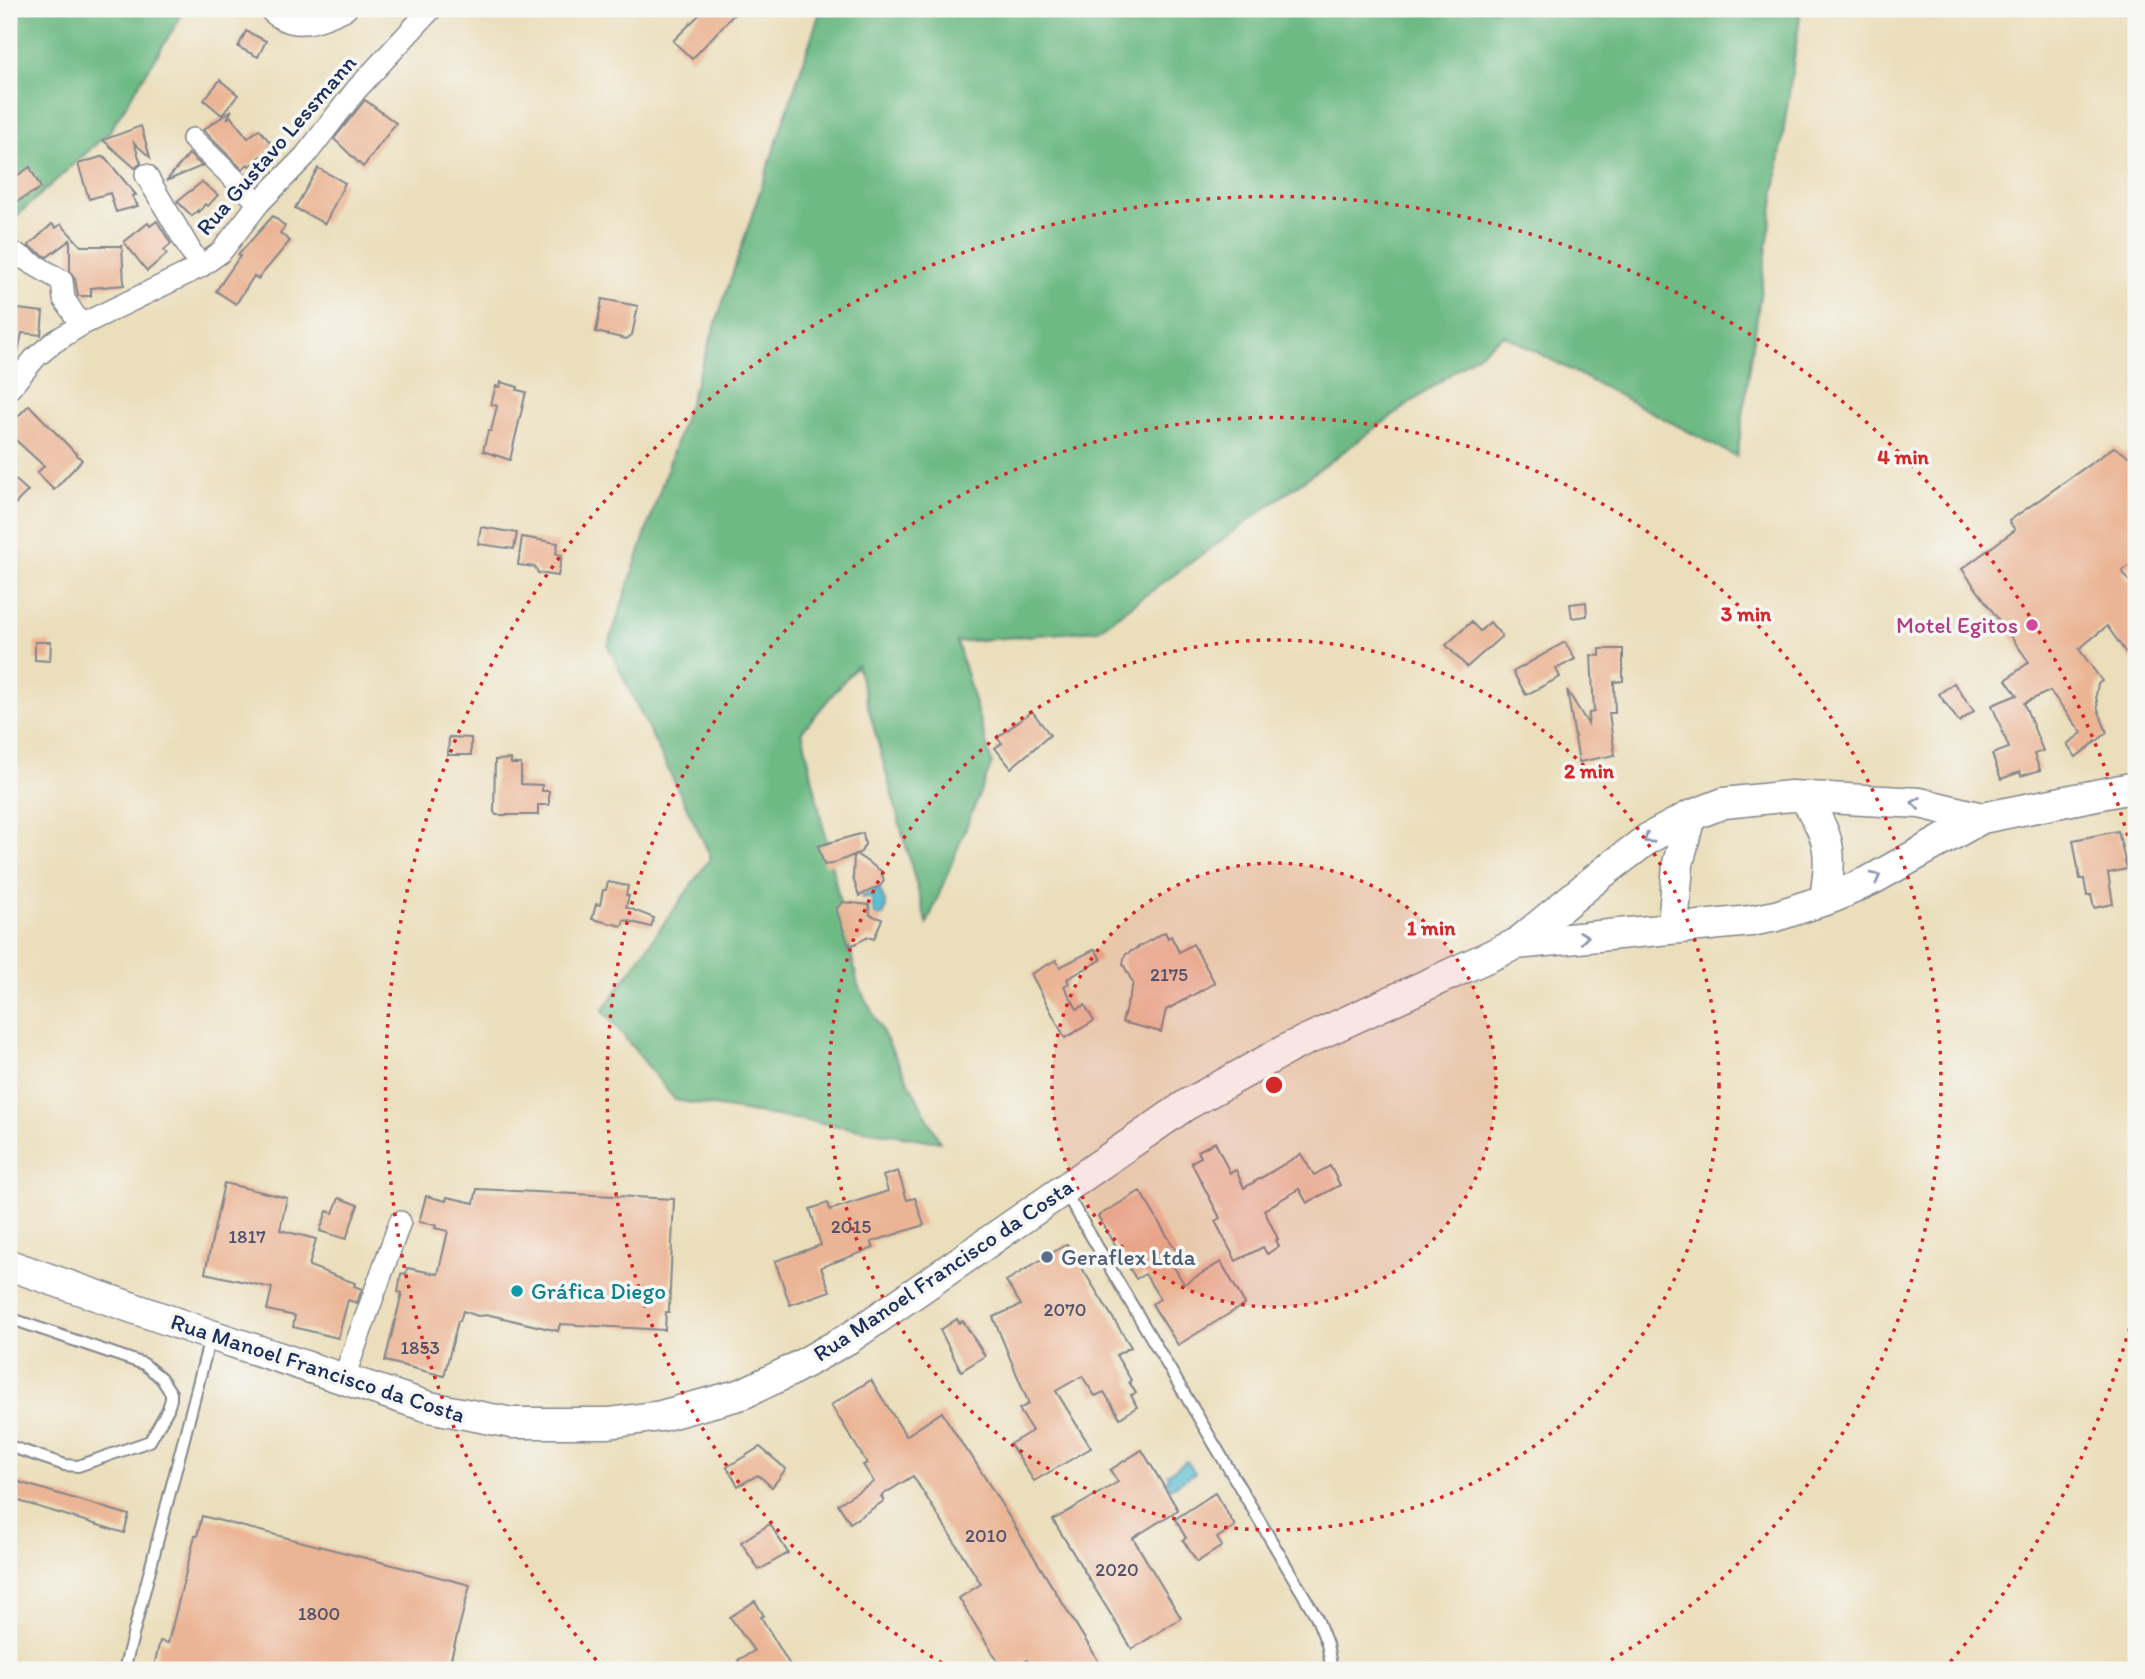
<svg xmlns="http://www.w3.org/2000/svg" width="2145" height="1679" font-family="Itim,sans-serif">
<rect width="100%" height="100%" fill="#f6f6f2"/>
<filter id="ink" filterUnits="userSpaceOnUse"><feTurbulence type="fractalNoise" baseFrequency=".0143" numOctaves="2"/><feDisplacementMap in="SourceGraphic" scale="14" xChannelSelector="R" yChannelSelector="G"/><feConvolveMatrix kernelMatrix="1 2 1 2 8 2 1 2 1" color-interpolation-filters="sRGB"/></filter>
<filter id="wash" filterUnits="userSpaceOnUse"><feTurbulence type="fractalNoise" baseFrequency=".00686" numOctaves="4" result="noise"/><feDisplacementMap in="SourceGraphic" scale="28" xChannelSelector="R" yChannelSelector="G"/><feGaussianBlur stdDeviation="1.57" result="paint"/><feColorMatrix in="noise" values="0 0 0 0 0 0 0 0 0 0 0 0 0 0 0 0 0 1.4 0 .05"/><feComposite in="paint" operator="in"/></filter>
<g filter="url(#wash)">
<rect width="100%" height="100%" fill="#ebdebb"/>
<g fill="#6dba84" stroke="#447471" stroke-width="2">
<polygon points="9,9 181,9 179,20 109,132 9,223"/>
<polygon points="821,9 1801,9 1737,457 1504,335 1098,630 957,642 992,763 927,924 857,665 802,731 858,985 940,1142 675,1100 603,1010 711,857 608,646"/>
</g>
<g fill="#50bacd" stroke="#367496" stroke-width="2">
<path d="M879,888C883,897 890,908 882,916H877L873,911L872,899L868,897L862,898L861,895Z"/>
<polygon points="1187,1461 1195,1473 1170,1488 1166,1481 1170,1478 1167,1474"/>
</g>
<g id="blocks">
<g fill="#ebb595">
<polygon points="705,9 739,9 692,59 673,41"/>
<polygon points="246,31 266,41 258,57 238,47"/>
<polygon points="220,80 238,95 222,115 204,100"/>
<polygon points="365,100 396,123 363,167 334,139"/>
<polygon points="232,110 227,119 230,116 248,138 259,129 273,146 249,166 248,164 242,169 203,130"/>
<polygon points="141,126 150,157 134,143 141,163 135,168 103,140"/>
<polygon points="189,154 202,166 166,181"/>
<polygon points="104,156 136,195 132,196 138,206 116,212 110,193 89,199 78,164"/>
<polygon points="30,167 41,188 9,206 9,181"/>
<polygon points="318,168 345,183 325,224 295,208"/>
<polygon points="202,182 218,195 208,206 205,204 199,212 198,210 192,216 177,201"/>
<polygon points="273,216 285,226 280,233 290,241 258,279 254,276 236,304 216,291 240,256 238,255"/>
<polygon points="157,221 171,244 164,250 167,254 147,271 124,242 148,223 150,226"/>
<polygon points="52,224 56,228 61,224 81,246 122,246 124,285 91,288 91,296 78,296 75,279 70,271 70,240 47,257 28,246"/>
<polygon points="602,299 638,306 632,335 626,339 596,332"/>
<polygon points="9,308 43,312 41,335 22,333 16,361 13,364 9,364"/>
<polygon points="501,382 518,387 517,390 526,392 510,460 483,451 488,431 491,431 497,406 491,404 496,386 500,387"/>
<polygon points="29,405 82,460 54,490 37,473 44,466 9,434 9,426"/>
<polygon points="2114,447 2136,461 2136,561 2122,571 2136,590 2136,667 2107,626 2079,649 2102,681 2098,684 2096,695 2098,709 2107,733 2076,757 2067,744 2082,733 2050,691 2024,703 2043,751 2034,754 2040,770 2021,776 2020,772 2001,779 1992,754 2009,748 1992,705 2017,695 2006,680 2029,662 1962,569 2015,530 2009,521"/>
<polygon points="9,474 28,491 9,510"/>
<polygon points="481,527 517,533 514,549 478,544"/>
<polygon points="522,537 558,543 556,554 562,555 558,576 538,573 535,567 518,565"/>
<polygon points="1586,602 1587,616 1572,618 1570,604"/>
<polygon points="1471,622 1480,631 1490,622 1502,636 1467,667 1446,645"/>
<polygon points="35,642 51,642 50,661 35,660"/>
<polygon points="1565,642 1575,659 1556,669 1560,677 1526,695 1513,672"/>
<polygon points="1600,649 1623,649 1623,681 1614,682 1615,713 1609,713 1615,755 1579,762 1567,690 1588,724 1589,713 1594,712 1591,655 1600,656"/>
<polygon points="1954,683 1974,711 1959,722 1939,694"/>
<polygon points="1032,711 1050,735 1011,768 995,748 1002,743 997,738"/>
<polygon points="449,737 471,738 471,755 448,755"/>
<polygon points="511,759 511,764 521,764 521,784 542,785 542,791 549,791 549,805 538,805 538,815 496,815 494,812 495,760"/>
<polygon points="2118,831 2127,869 2108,873 2113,904 2094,908 2091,895 2087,896 2084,879 2080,879 2073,840"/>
<polygon points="863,833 865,844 861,852 856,854 881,871 884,881 880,886 859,896 853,878 854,855 832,864 824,865 818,846"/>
<polygon points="608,882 628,886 626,895 629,896 626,907 654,918 651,927 624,920 622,926 592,919 596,904 600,905 603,890 606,890"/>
<polygon points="843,902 869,905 870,915 882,919 874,939 868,937 849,947 836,909"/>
<polygon points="1165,932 1168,938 1171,936 1179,952 1193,944 1215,983 1166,1010 1161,1032 1122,1022 1133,983 1123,964 1125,955"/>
<polygon points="1095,949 1101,960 1067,979 1069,983 1064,986 1077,1009 1085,1005 1094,1021 1065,1038 1031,974 1056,960 1060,967"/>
<polygon points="1215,1142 1230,1173 1236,1170 1244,1188 1301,1154 1314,1175 1330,1166 1340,1185 1307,1203 1299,1189 1264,1210 1278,1239 1276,1240 1279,1246 1267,1254 1263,1247 1236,1261 1215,1221 1220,1218 1191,1162 1201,1157 1198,1151"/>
<polygon points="898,1171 907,1200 915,1198 924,1225 871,1242 874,1248 821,1267 830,1291 790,1305 775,1261 821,1245 810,1209 828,1203 830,1210 888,1191 883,1176"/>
<polygon points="224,1183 287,1198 280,1230 316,1239 309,1266 355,1283 354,1286 362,1289 357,1303 348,1300 338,1338 293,1327 295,1316 267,1310 272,1288 205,1273"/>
<polygon points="477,1189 674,1199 669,1312 666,1312 665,1330 560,1324 558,1331 490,1315 478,1316 463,1311 460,1321 458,1321 444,1376 385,1361 402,1293 398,1292 401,1274 406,1274 407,1268 438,1274 448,1231 435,1228 436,1225 419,1222 426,1196 446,1201 447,1197 474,1203"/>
<polygon points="1140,1191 1178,1254 1169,1259 1184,1284 1221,1262 1245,1304 1178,1345 1152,1304 1160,1299 1145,1274 1136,1279 1098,1216"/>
<polygon points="339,1198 358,1205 346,1239 320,1231 327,1211 333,1213"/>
<polygon points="1067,1244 1131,1347 1116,1355 1131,1380 1129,1382 1136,1393 1131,1395 1137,1407 1120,1418 1104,1392 1095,1396 1082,1376 1056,1391 1091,1448 1034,1481 1010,1444 1032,1431 1019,1409 1029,1404 993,1317 1021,1305 1006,1281"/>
<polygon points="957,1319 959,1323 963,1321 985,1356 961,1371 940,1330"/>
<polygon points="871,1380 906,1436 942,1412 967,1452 969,1452 1104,1670 1034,1670 1027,1660 1010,1670 1003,1670 959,1598 981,1584 913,1476 881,1496 884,1501 850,1523 838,1504 874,1482 863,1465 867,1463 831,1405"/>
<polygon points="760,1447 786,1469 772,1487 758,1475 738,1486 727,1467"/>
<polygon points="1142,1450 1178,1510 1133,1538 1181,1618 1132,1649 1053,1520 1118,1482 1110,1470"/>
<polygon points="9,1479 129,1515 124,1533 9,1498"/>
<polygon points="1215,1493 1235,1526 1217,1538 1222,1546 1197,1562 1183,1540 1186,1538 1175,1519"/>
<polygon points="202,1516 470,1585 448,1670 153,1670 160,1641 168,1643 195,1536 197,1536"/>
<polygon points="770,1524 788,1553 759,1570 741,1542"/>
<polygon points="755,1601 764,1616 761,1617 793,1670 745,1670 738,1660 754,1651 730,1617"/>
</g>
</g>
</g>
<g filter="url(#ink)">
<use href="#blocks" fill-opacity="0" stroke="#83868c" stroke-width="2"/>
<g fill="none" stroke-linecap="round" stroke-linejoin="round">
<g stroke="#83868c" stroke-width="14">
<g id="service">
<polyline points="1065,1192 1316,1616 1327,1644 1332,1670"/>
<polyline points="9,1318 144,1364 161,1378 171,1393 171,1399 168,1409 150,1441 78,1466 65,1465 9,1446"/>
<polyline points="124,1670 210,1338"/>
</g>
</g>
<g stroke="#83868c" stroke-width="24">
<g id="minor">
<path d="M269,9C292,34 321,21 346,9"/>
<polyline points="193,139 259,203"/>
<polyline points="146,175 200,267"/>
<polyline points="18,255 62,281 64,299 81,325"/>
<polyline points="9,389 36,357 54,342 81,325 200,267 221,252 259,203 305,156 356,90 431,9"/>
<polyline points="343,1380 400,1222"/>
</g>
</g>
<g stroke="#83868c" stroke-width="33">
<g id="secondary">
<path d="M1805,797C1831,843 1832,847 1825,900"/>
<polyline points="1673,928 1678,864 1690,816"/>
<polyline points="1516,944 1751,921 1776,916 1834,897 1873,879 1982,818 2136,787"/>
<polyline points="9,1265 211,1335 429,1407 512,1423 609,1423 661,1416 742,1394 790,1371 851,1337 1186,1105 1291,1047 1516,944 1604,872 1649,838 1690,816 1724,803 1791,796 1920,803 1982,818"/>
</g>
</g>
<use href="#service" stroke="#fff" stroke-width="10"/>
<use href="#minor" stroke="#fff" stroke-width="21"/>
<use href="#secondary" stroke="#fff" stroke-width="30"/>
</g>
<defs><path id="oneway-chevron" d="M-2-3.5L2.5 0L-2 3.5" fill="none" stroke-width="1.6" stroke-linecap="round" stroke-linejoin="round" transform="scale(1.75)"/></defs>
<g stroke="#8d97ae">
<use href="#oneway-chevron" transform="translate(1916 803) rotate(-172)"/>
<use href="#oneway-chevron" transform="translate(1648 839) rotate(147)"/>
<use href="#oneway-chevron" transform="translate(1876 877) rotate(-28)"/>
<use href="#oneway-chevron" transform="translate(1584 937) rotate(-7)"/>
</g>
</g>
<circle cx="1274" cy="1085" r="222" fill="#d62828" fill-opacity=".12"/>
<g fill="none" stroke="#d62828" stroke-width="3.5" stroke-dasharray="3.5 7">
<circle cx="1274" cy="1085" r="222"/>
<circle cx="1274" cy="1085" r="445"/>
<path d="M951 1668A667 667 0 1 1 1597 1668"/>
<path d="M2135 1308A889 889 0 0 1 1945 1668M603 1668A889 889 0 1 1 2135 862"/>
</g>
<circle fill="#d1479c" stroke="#f6f6f2" stroke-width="2.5" cx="2032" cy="625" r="7"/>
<circle fill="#5c6f8a" stroke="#f6f6f2" stroke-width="2.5" cx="1047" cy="1257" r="7"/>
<circle fill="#0f9aa8" stroke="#f6f6f2" stroke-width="2.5" cx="517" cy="1291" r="7"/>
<g text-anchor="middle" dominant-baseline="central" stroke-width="7" stroke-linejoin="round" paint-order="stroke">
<g font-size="19" fill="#4f506c">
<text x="1169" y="974">2175</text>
<text x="851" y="1226">2015</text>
<text x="247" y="1236">1817</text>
<text x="1065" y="1309">2070</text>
<text x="420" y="1347">1853</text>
<text x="986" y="1535">2010</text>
<text x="1117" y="1569">2020</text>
<text x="319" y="1613">1800</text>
</g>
<g font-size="23" fill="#1b2f5e" stroke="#f6f6f2">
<text transform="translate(276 145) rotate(-49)">Rua Gustavo Lessmann</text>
<text transform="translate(943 1270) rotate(-34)">Rua Manoel Francisco da Costa</text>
<text transform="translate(318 1368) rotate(18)">Rua Manoel Francisco da Costa</text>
</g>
<g font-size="23" fill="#b23c85" stroke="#f6f6f2" text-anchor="end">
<text x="2018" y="625">Motel Egitos</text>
</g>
<g font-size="23" fill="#4e5e75" stroke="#f6f6f2" text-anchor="start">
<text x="1061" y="1257">Geraflex Ltda</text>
</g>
<g font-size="23" fill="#0d838f" stroke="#f6f6f2" text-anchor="start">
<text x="531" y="1291">Gráfica Diego</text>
</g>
</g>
<circle cx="1274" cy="1085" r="10" fill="#d62828" stroke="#f6f6f2" stroke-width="3.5"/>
<g font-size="21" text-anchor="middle" font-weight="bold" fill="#d62828" stroke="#f6f6f2" stroke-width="7" stroke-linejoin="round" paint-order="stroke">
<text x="1903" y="464">4 min</text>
<text x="1746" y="621">3 min</text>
<text x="1589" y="778">2 min</text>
<text x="1431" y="935">1 min</text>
</g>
<rect width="2145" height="1679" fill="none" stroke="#f6f6f2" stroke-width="35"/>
</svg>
